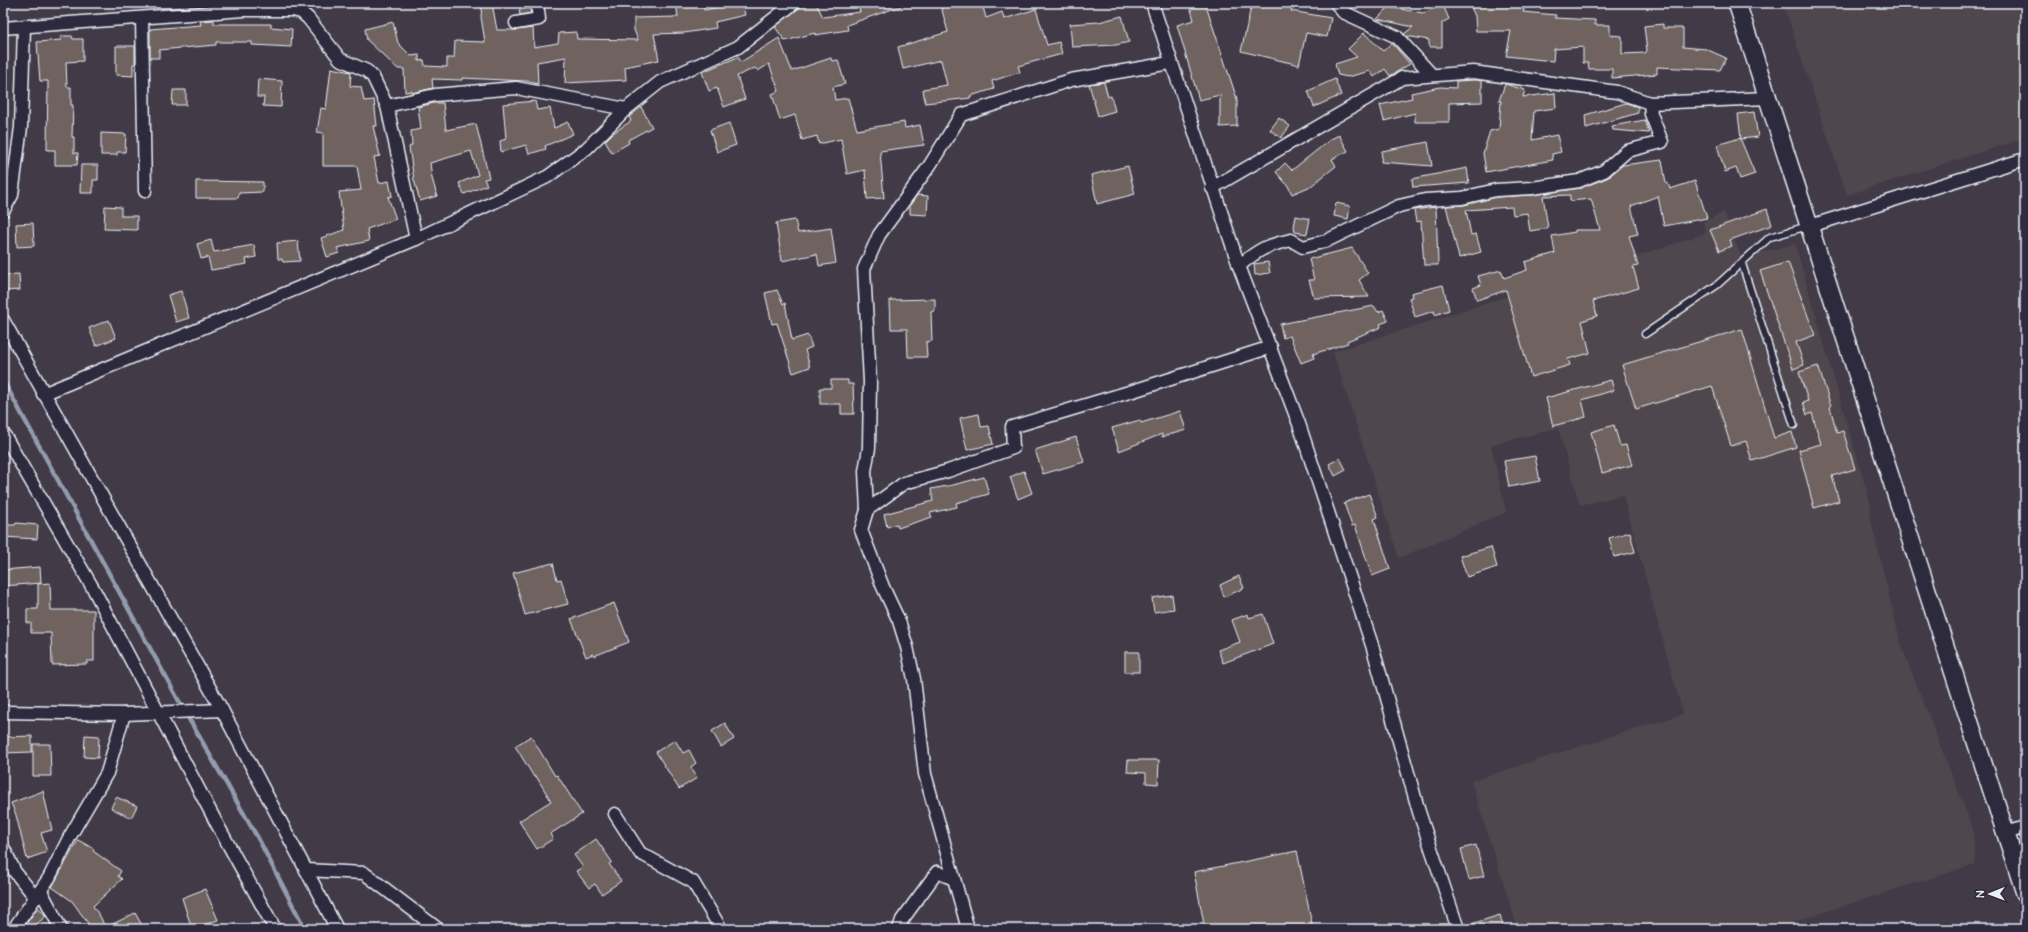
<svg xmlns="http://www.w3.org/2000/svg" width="2028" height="932" font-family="'Architects Daughter',sans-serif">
<rect width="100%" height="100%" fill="#423b47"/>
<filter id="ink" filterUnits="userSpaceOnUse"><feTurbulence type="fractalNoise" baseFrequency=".025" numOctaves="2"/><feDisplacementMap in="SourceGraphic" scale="8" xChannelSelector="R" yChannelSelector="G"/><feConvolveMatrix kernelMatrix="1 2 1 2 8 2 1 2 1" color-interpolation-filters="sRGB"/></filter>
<g filter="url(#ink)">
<g fill="#50474e">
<polygon points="1783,3 2025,3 2025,138 1847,195"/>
<polygon points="1724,212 1741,257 1795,244 1871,506 1870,517 1901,645 1973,829 1975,864 1771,929 1518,929 1471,781 1683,714 1623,495 1580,505 1558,428 1491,445 1506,512 1399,558 1333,352 1600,267 1598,256 1632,246 1635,257 1706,233 1703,222"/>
</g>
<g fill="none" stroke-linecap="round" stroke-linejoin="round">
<polyline stroke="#939caf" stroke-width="4.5" points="3,380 185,712 259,840 305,929"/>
</g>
<g fill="#70635f" stroke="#e8f1f8">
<polygon points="482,3 492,3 497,30 517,30 533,28 534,47 558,43 559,33 576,32 577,39 638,40 634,30 634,18 678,17 676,3 703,3 704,10 742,3 745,15 715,22 716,28 684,33 654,34 659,60 625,67 626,80 565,83 566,57 537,62 538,84 526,81 462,78 462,80 432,79 433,88 412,93 412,91 405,92 404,69 398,69 367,40 365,29 393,22 398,43 411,56 419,55 419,61 424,60 425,66 447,67 447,58 454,58 455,41 485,42 481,17"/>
<polygon points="805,3 816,3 823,17 860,12 858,5 865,3 903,3 904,5 847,25 848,30 815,35 815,33 785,41 775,27"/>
<polygon points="940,3 982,3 986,18 1002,12 1004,19 1036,9 1047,45 1059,42 1062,54 1018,66 1020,72 992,81 994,89 970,96 971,98 925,103 923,89 947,85 941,60 903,69 898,47 948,32"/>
<polygon points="1189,3 1205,3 1237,99 1237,126 1220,127 1220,95 1199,100 1177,25 1194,20"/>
<polygon points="1252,3 1293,3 1291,11 1331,18 1327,37 1306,33 1299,65 1241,51"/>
<polygon points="1469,3 1526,3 1523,12 1556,15 1555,18 1595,20 1595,25 1610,25 1610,35 1622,36 1622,54 1645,53 1647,51 1644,26 1663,24 1663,28 1683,28 1683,47 1706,49 1726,58 1720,70 1657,67 1657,74 1612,78 1612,69 1589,69 1588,63 1583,63 1583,47 1554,49 1553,61 1506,56 1511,31 1476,31 1475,16"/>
<polygon points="1443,5 1449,19 1442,23 1442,47 1429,47 1429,40 1406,36 1404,34 1413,27 1377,19 1389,7 1423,13"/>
<polygon points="530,8 531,13 520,15 519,10"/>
<polygon points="1122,16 1129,42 1116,45 1072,47 1070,24 1099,22"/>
<polygon points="214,20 214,24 271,24 271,27 292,29 291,47 252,45 252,42 216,42 216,45 159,50 159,58 150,58 150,29 201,25 200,21"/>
<polygon points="1364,33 1383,51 1392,43 1410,64 1390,76 1385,69 1374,77 1370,71 1348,77 1338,75 1335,64 1357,57 1348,49"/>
<polygon points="61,36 72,36 73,39 83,39 83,61 66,62 67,87 71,87 71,105 73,105 72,137 74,137 74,153 78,153 77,165 55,165 55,150 47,150 48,81 40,81 37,42 61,40"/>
<polygon points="779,38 792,71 831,58 832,61 838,60 845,84 833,87 835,100 848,98 857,130 904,122 905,128 920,125 924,145 880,151 884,198 867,199 865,170 847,174 841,139 819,144 817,136 802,140 795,115 780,120 772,94 779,91 769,64 758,71 755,68 737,76 745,99 724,107 717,88 709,91 702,72 738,57 741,62"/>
<polygon points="116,46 135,46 135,64 133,64 133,76 116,75"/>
<polygon points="331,68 351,72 350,86 361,87 364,101 374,100 377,126 373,126 380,156 374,157 379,183 389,181 392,196 388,197 396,219 367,229 369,241 337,248 339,253 327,257 321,238 344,230 339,192 361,190 357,166 323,166 323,133 317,132 321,108 326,109"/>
<polygon points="258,79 282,81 281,107 263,106 264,97 257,97"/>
<polygon points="1335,79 1341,95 1314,107 1308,91"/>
<polygon points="1476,80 1482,81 1482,102 1449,103 1449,122 1415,122 1415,113 1384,121 1380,105 1412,98 1411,93 1440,87 1456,88 1456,81"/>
<polygon points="1104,82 1108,97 1111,96 1115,111 1098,116 1089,84"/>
<polygon points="1505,84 1525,90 1523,97 1555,93 1556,108 1534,111 1532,140 1557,135 1561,152 1552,154 1553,160 1486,172 1483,153 1490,131 1499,129 1501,101 1499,101"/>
<polygon points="173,90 186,90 186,105 172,105"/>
<polygon points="535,101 537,110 550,108 554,128 568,122 573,134 545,146 546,149 529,154 526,145 501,152 500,141 506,139 503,104"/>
<polygon points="434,103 443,103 446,130 476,124 489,178 484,179 487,185 464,194 459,183 478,175 471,151 430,163 432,178 437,196 420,201 414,180 409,147 412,145 411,131 421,129 418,107"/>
<polygon points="1626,103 1638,107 1638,113 1586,128 1585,115"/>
<polygon points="641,107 652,127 628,140 629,143 612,153 605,141 613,133 631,121 629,117"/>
<polygon points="1754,112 1758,137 1741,139 1738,114"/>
<polygon points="1279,118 1290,126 1281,138 1270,130"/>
<polygon points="1645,120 1649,133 1613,130 1612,126"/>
<polygon points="729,123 736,145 717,152 710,130"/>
<polygon points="101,133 126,134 125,152 117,152 117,155 101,155"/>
<polygon points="1339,135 1348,151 1332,159 1336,166 1311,186 1292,194 1288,186 1276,172 1285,163 1292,170 1331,139"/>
<polygon points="1740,138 1755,174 1740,179 1736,168 1725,172 1717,145"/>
<polygon points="1428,142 1432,166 1381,162 1382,151"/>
<polygon points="1662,160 1666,184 1668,183 1670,189 1695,181 1707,218 1664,226 1658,196 1631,206 1638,234 1629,236 1638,266 1633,267 1639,288 1593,301 1597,316 1582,321 1590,353 1568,359 1570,365 1531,377 1506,290 1477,300 1473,288 1481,285 1478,276 1501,270 1504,278 1527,270 1525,262 1555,253 1552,236 1575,232 1575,230 1600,230 1591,199 1570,201 1570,195 1543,196 1548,228 1530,231 1527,213 1513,215 1512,207 1466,210 1471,235 1476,234 1481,252 1459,258 1446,206 1464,205 1497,197 1533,195 1580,188 1607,178 1623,165"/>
<polygon points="81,165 98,165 98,180 93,180 93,193 80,193"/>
<polygon points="1128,166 1135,194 1097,204 1091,175"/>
<polygon points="1467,168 1469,183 1413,187 1412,179"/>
<polygon points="196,181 263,182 263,192 239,193 238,198 196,198"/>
<polygon points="917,195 928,196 927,215 910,214 910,205"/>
<polygon points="1336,203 1350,206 1348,219 1334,216"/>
<polygon points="105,206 121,207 121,216 137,216 137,230 104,229"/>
<polygon points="1436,207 1438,263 1438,265 1424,265 1421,221 1416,222 1414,210"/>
<polygon points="1767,209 1772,225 1730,240 1732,246 1719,251 1710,230"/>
<polygon points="1296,216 1310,219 1307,234 1295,232 1294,227"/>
<polygon points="795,220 798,233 831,228 836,263 819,266 817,254 782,261 776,223"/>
<polygon points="33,223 34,246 17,247 16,224"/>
<polygon points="211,240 214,252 254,245 256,257 246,259 247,264 211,270 208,257 201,259 197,244"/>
<polygon points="298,241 300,261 283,262 282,259 278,259 277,243"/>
<polygon points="1352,248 1368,273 1359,280 1369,297 1314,298 1309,280 1314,280 1309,259"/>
<polygon points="1268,262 1270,273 1255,275 1254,264"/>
<polygon points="1788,262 1815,335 1796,342 1804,365 1793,369 1760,271"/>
<polygon points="19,274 20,290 4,291 3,275"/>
<polygon points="1443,285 1449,310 1435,315 1434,311 1415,317 1409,298 1412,297 1411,293"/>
<polygon points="777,290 783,304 785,303 792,340 808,335 812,347 805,350 810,367 793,373 777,323 772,324 765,293"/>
<polygon points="181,291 189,318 176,322 168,295"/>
<polygon points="935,299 935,311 931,312 932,341 926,342 927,357 908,357 907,329 891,329 890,300"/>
<polygon points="1374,306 1378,312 1383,310 1388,321 1380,324 1381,327 1347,341 1348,343 1313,354 1314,358 1301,363 1290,336 1283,338 1280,324"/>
<polygon points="109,320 116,338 96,346 89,328"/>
<polygon points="1742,329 1774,438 1792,432 1796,447 1752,461 1746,441 1731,446 1712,386 1636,409 1622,365"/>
<polygon points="1818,366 1831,406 1830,407 1837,433 1843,431 1855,469 1832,476 1839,501 1814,508 1799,450 1821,444 1812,413 1807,415 1803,402 1808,401 1799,372"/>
<polygon points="831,380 848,380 848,384 853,384 854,414 841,414 841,404 820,404 820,388 831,388"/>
<polygon points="1611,380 1614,390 1582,400 1586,417 1553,426 1546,398"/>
<polygon points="1180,411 1186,430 1162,437 1162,434 1119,451 1112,428 1140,420 1141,423"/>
<polygon points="979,414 981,427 989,426 993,444 967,450 960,418"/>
<polygon points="1614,425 1620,446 1626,445 1632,465 1602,473 1591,432"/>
<polygon points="1076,437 1084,462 1043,474 1035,450"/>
<polygon points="1535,456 1540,481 1509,487 1504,461"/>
<polygon points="1340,458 1346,470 1335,476 1329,464"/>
<polygon points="1024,471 1032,493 1018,499 1010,477"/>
<polygon points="984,477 989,494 956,503 957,507 930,513 932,517 898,528 897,524 887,527 884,514 933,501 931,489 953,485"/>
<polygon points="1369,494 1378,517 1374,519 1390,569 1372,576 1355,525 1352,526 1344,503"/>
<polygon points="16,523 38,525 37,539 3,537 3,525 15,525"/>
<polygon points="1630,532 1635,552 1614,557 1609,538"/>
<polygon points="1491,547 1497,567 1467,577 1460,556"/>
<polygon points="553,563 557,580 561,579 568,604 525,615 513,573"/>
<polygon points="40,567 41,583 3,586 3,570"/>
<polygon points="1239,576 1244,588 1224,597 1220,585"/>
<polygon points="50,583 51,610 94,610 94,661 87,661 87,664 52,665 51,633 31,633 31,623 27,623 27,609 38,609 38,584"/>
<polygon points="1172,595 1174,609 1154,612 1152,598"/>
<polygon points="614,603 629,642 594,656 593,654 586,657 571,619"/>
<polygon points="1248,614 1249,618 1263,614 1273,644 1223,663 1218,650 1240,642 1232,620"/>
<rect x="1125" y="652" width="14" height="20"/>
<polygon points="725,723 734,739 721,747 712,731"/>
<polygon points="85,735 99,736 98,758 84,757"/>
<polygon points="32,736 32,752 3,753 3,737"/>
<polygon points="531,736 555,776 557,775 582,814 550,834 553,839 537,849 519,821 551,801 536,776 534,777 515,746"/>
<polygon points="675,740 683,753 689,750 696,763 691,767 697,778 679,789 656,752"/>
<polygon points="33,744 50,744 51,776 33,776"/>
<polygon points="1128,760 1159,760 1158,784 1146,783 1146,773 1127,772"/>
<polygon points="43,791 52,830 41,833 47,852 27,859 16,815 11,803"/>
<polygon points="116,797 137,806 131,818 111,808"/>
<polygon points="596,839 612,862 609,864 621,881 602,894 595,884 589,888 576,871 583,867 574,855"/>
<polygon points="78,840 94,849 93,851 121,871 118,876 122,879 93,906 101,918 105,928 135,913 144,929 92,929 72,901 52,887"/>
<polygon points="1476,845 1484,876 1469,880 1461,849"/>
<polygon points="1297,851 1313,929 1205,929 1194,872"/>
<polygon points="205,889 218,920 192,929 182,898"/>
<polygon points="38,907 46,916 31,929 27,929 24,927"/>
<polygon points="1500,915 1504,929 1465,929 1465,926"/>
</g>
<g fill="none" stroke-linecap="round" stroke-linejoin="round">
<g stroke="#e8f1f8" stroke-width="9">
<g id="service">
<polyline points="1742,264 1794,425"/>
<polyline points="1645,334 1717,285 1770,237 1808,226"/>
</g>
</g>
<g stroke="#e8f1f8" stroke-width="15">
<g id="minor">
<polyline points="1152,3 1239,266 1299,424 1372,645 1419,812 1458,929"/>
<polyline points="1336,3 1343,12 1397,37 1432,75"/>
<polyline points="142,18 145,191"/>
<polyline points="516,23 539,19 537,3"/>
<polyline points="3,28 243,10 292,10 301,12 308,18 340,59 367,71 373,77 387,106 416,239"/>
<polyline points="387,106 435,95 516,88 626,109"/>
<polyline points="1212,188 1402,78 1473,72 1617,92 1650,103 1768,98"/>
<polyline points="3,211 12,195 21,127 24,26"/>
<polyline points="1810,226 2025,159"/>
<path d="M1239,266C1259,249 1265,246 1291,240L1303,247L1326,241L1399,206L1425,200L1462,198L1496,190L1532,188L1579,181L1604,171L1627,151L1662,142L1651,114L1650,103"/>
<polyline points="3,320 222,710 337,929"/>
<polyline points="43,394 416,239 547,177 586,149 626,109 660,82 738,47 794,3"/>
<polyline points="3,433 94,590 217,824 275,929"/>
<polyline points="867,510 904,483 948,471 1013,448 1012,427 1136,390 1271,347"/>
<polyline points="3,712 124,714 222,710"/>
<polyline points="615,814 640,853 693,882 721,929"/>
<polyline points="2006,833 2025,827"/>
<polyline points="3,847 15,872 36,898"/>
<polyline points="306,870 364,873 438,929"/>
<polyline points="41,891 61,929"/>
<polyline points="16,929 17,924 49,878 69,838 107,773 124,714"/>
<polyline points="899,929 902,920 937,872 954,879"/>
<polyline points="968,929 925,774 914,679 907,647 899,621 883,587 861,530 867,510 865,471 869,448 870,381 864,269 879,235 930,165 961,115 1071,80 1170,63"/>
</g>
</g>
<g stroke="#e8f1f8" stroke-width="20">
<polyline id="secondary" points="1737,3 2025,893"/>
</g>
<use href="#service" stroke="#2f2a3d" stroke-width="6"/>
<use href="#minor" stroke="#2f2a3d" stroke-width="12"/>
<use href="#secondary" stroke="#2f2a3d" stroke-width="17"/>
</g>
</g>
<rect width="2028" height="932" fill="none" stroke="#2f2a3d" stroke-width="16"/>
<rect x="8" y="8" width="2012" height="916" fill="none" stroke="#e8f1f8" stroke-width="1.5" filter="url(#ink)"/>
<g transform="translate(1990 894) rotate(269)" stroke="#2f2a3d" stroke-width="3" paint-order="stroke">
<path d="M0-3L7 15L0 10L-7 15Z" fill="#e8f1f8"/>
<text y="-6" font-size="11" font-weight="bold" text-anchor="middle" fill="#e8f1f8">N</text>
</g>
</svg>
